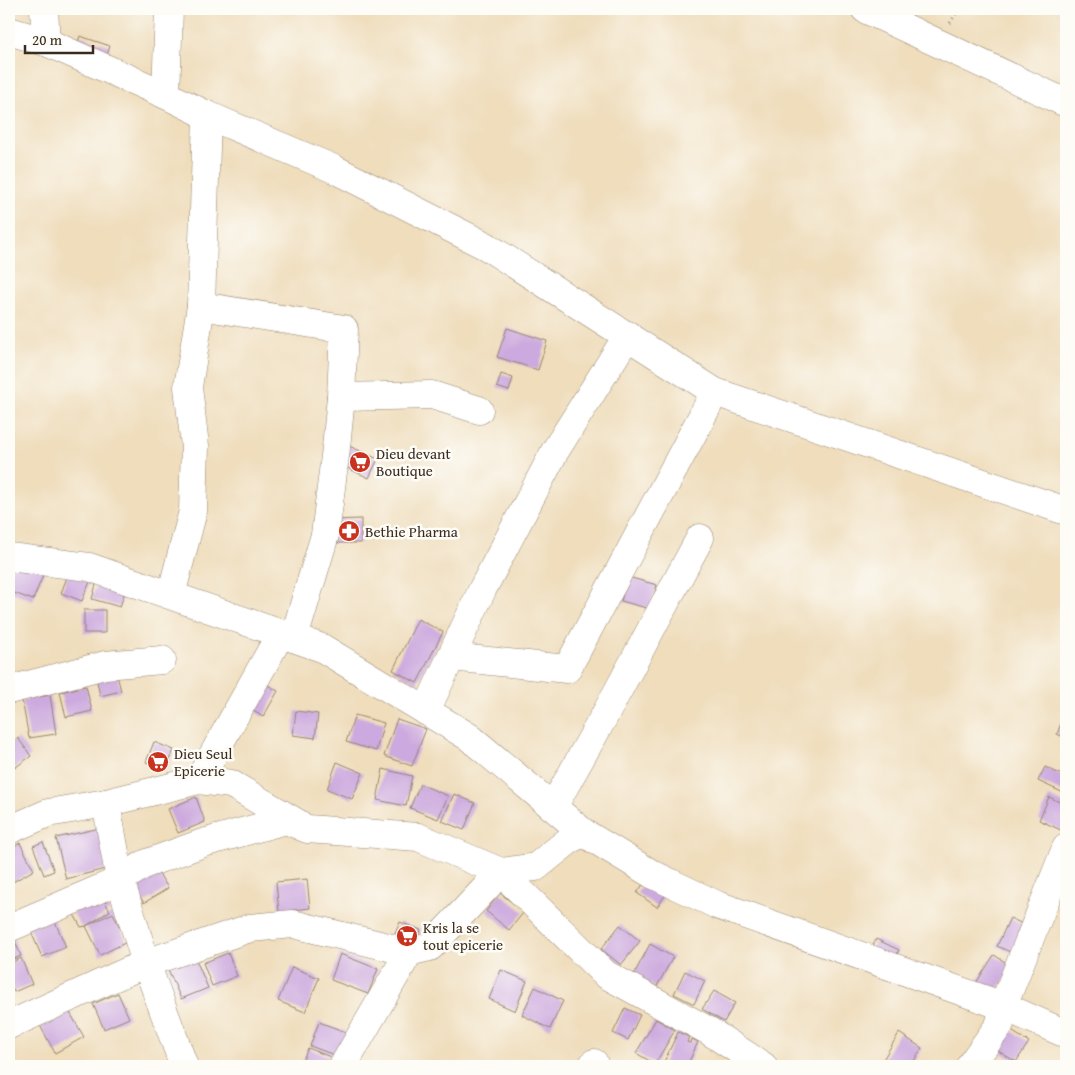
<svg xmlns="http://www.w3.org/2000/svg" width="1075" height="1075" font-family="'Gentium Book Plus',serif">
<rect width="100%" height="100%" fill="#fdfcf7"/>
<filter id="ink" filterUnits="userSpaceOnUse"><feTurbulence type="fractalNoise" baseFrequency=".02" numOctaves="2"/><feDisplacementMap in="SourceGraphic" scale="10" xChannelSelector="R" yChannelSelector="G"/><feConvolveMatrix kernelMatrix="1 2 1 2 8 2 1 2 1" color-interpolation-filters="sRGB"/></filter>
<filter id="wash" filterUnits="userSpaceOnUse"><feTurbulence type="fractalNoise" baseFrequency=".0096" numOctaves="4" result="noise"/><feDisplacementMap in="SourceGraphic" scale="20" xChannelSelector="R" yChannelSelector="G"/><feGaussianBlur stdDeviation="1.12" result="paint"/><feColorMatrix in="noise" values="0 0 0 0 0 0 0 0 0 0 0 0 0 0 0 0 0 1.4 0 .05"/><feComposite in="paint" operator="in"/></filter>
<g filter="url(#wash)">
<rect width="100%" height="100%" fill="#efddbc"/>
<g id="blocks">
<g fill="#cca9de">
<polygon points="80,36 110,46 105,61 75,51"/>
<polygon points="507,328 547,341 538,370 497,357"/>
<polygon points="501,374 513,378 509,391 497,387"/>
<polygon points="347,445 378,459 369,478 339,464"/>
<polygon points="361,519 361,543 329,543 329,520"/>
<polygon points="19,551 48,563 33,600 9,591 9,576"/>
<polygon points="74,559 96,567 82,601 61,593"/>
<polygon points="100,570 129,578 120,607 92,599"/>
<polygon points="628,577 657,585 650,609 621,601"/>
<rect x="84" y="610" width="21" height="23"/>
<polygon points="9,612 12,613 10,633 9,633"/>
<polygon points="418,619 443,632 417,683 393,670"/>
<polygon points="115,667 121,691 100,696 95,672"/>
<polygon points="259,680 278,691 263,717 244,705"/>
<polygon points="86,686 92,711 66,717 60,692"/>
<polygon points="50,695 56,734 29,738 22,700"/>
<polygon points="296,711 318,714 315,738 293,735"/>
<polygon points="1066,711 1066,738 1057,734"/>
<polygon points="355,715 384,723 376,751 346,742"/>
<polygon points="397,719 426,729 412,766 384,756"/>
<polygon points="18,738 31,756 9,772 9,745"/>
<polygon points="154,742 174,750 166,770 146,762"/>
<polygon points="337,762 363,773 352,799 327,789"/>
<polygon points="1045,767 1066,777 1066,794 1038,781"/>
<polygon points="383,769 412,776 406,806 377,800"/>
<polygon points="420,784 448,796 438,819 410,808"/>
<polygon points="454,794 475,803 464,830 442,821"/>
<polygon points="196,797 205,822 178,833 168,809"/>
<polygon points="1049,797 1066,805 1066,823 1063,831 1039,820"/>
<polygon points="100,828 109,868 66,879 56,838"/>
<polygon points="43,842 54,871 44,875 33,846"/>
<polygon points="20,843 34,870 11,883 9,878 9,849"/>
<polygon points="658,863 678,877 657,907 637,893"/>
<polygon points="156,869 168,888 144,903 132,884"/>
<polygon points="307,879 310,908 279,912 276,882"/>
<polygon points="100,893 110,911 86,926 113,913 127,942 100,955 86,926 81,927 71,909"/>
<polygon points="500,893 524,912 509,930 486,911"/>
<polygon points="52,915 66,947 42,957 28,925"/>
<polygon points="1010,918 1029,927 1017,955 997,946"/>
<polygon points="400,922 421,930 414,949 392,941"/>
<polygon points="620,925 640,941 621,965 601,949"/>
<polygon points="12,934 21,956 9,961 9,935"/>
<polygon points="876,939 899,950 887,977 864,966"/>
<polygon points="650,944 673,957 656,988 633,976"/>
<polygon points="228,953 237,976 212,986 203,963"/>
<polygon points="340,954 378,969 368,994 331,980"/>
<polygon points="194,955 208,988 181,999 167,967"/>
<polygon points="994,955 1013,967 994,995 976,983"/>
<polygon points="21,958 32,984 14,992 9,980 9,964"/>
<polygon points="292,967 319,978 305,1012 278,1001"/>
<polygon points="501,970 527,981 515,1011 489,999"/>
<polygon points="685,971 705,981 694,1004 674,994"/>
<polygon points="535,987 563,1001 550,1029 522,1015"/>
<polygon points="714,991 735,1003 724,1022 702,1009"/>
<polygon points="118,993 129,1018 104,1029 93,1004"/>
<polygon points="65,1004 84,1037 55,1053 37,1020"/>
<polygon points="625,1008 640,1015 628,1040 613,1033"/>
<polygon points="656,1019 675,1030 655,1064 636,1053"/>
<polygon points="319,1022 346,1032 337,1056 310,1046"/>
<polygon points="1008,1029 1029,1042 1016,1062 995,1049"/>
<polygon points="678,1032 689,1037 687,1042 691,1043 692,1039 698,1042 687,1066 667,1066 663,1064"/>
<polygon points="899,1033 922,1048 911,1066 887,1066 881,1063"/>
<polygon points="308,1048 333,1058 329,1066 300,1066"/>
</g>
</g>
</g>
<g filter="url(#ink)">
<use href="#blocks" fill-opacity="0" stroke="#95846d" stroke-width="1"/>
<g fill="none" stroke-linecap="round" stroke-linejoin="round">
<g stroke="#95846d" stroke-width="29">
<g id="minor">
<polyline points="44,9 46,42"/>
<polyline points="865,9 1066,103"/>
<polyline points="9,31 46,42 166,95 207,115 334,169 486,246 715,392 1066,511"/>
<polyline points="166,95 169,9"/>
<polyline points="201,306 344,329 341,397 432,395 479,410"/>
<polyline points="9,557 89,567 322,648 469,737 584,833 652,874 717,905 1003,1006 1066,1034"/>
<polyline points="171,595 193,511 195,446 188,387 201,306 207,115"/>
<polyline points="294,638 325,535 336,448 341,397"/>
<polyline points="451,657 567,669 715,392"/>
<polyline points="9,690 105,665 162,660"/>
<polyline points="426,711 483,588 555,451 628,335"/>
<polyline points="199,780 281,633"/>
<polyline points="106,803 120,880 146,963 184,1066"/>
<polyline points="553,807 606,713 700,538"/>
<polyline points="9,830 48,813 106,803 199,780 231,784 299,824"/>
<polyline points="9,928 120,880 145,864 203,843 286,820 307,829 418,837 501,872 605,974 709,1031 763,1066"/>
<polyline points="9,1025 146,963 250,928 293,924 409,952"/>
<polyline points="343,1066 409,952 430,947 501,872 536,867 572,838 584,833"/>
<polyline points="592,1066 594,1063"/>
<polyline points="970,1066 1000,1024 1003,1006 1066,848"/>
</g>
</g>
<polyline stroke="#95846d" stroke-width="3" stroke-dasharray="1 4" stroke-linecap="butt" points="950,23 959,9"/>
<use href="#minor" stroke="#fff" stroke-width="28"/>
</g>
</g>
<defs>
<g id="supermarket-disc" transform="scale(1.125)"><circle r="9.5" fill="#c8321e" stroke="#fdfcf7"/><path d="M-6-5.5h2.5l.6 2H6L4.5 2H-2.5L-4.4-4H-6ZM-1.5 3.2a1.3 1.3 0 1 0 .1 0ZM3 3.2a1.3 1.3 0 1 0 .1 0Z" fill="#fff"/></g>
<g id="pharmacy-disc" transform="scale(1.125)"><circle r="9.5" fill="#c8321e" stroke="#fdfcf7"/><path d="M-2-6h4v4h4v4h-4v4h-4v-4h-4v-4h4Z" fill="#fff"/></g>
</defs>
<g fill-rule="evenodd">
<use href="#supermarket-disc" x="360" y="462"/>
<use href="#pharmacy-disc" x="349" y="531"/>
<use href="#supermarket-disc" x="158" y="762"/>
<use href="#supermarket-disc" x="407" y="936"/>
</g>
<g text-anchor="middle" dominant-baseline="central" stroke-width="5" stroke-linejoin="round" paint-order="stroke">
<g font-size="15" fill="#3b2a1e" stroke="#fdfcf7" text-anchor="start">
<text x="376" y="453">Dieu devant<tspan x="376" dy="17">Boutique</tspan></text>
<text x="365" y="531">Bethie Pharma</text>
<text x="174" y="753">Dieu Seul<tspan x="174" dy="17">Epicerie</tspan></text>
<text x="423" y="927">Kris la se<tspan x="423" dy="17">tout epicerie</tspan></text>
</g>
</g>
<rect width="1075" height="1075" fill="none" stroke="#fdfcf7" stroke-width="30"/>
<path d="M25 45v8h68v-8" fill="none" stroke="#3b2a1e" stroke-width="2.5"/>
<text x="32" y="45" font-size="15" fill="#3b2a1e" stroke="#fdfcf7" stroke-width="4" paint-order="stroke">20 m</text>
</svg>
